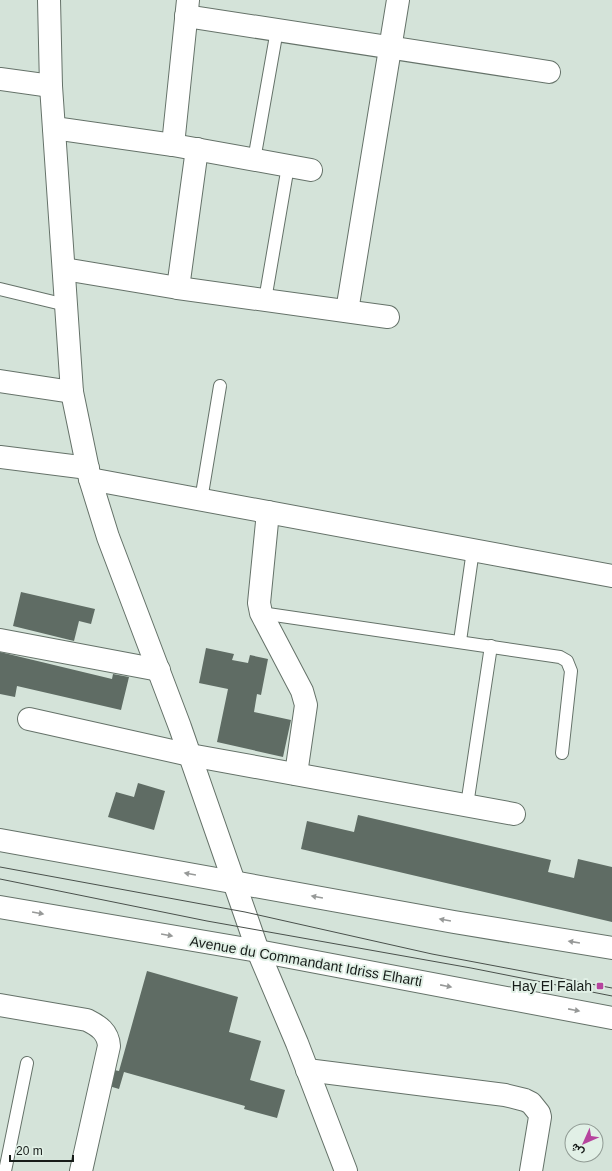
<svg xmlns="http://www.w3.org/2000/svg" width="612" height="1171" font-family="Arial,Vazirmatn,sans-serif">
<rect width="100%" height="100%" fill="#d4e3d9"/>
<g fill="#5f6c64">
<polygon points="21,592 95,609 91,624 79,621 74,641 13,626"/>
<polygon points="206,648 234,654 232,660 248,663 250,655 268,659 261,695 257,694 254,712 291,720 283,757 217,742 228,689 199,683"/>
<polygon points="0,652 112,679 113,674 129,677 121,710 17,686 15,697 0,694"/>
<polygon points="138,783 165,791 154,830 108,817 116,792 134,797"/>
<polygon points="358,815 551,860 548,872 574,878 578,859 612,867 612,922 301,849 307,821 354,832"/>
<polygon points="147,971 238,997 229,1032 261,1041 250,1080 285,1090 277,1118 244,1109 245,1106 124,1072 119,1089 109,1086 114,1070 119,1071"/>
</g>
<g fill="none" stroke-linecap="round" stroke-linejoin="round">
<g stroke="#657269" stroke-width="14">
<g id="lane">
<polyline points="254,160 277,30"/>
<polyline points="0,289 66,305"/>
<polyline points="265,300 288,166"/>
<polyline points="201,500 220,386"/>
<polyline points="261,613 560,657 567,661 571,671 562,753"/>
<polyline points="460,641 473,550"/>
<polyline points="467,805 491,646"/>
<polyline points="5,1171 27,1063"/>
</g>
</g>
<g stroke="#657269" stroke-width="24">
<g id="street">
<polyline points="49,0 51,86 72,392 90,479 108,537 180,727 258,951 297,1043 346,1171"/>
<polyline points="186,16 549,72"/>
<polyline points="0,79 51,86"/>
<polyline points="54,128 173,145 311,170"/>
<polyline points="173,145 188,0"/>
<polyline points="64,269 178,288 388,317"/>
<polyline points="178,288 197,149"/>
<polyline points="347,311 398,0"/>
<polyline points="0,381 72,392"/>
<polyline points="0,457 88,468"/>
<polyline points="90,479 612,576"/>
<polyline points="268,512 259,603 261,613 302,691 306,705 296,774"/>
<polyline points="0,640 159,670"/>
<polyline points="29,719 190,755 514,814"/>
<path d="M0,1005L87,1020C99,1026 108,1032 109,1046L81,1171"/>
<polyline points="307,1070 505,1095 525,1100 531,1103 539,1113 540,1117 531,1171"/>
</g>
</g>
<g stroke="#657269" stroke-width="24">
<g id="primary">
<polyline points="0,840 454,922 612,948"/>
<polyline points="0,907 258,951 612,1018"/>
</g>
</g>
<use href="#lane" stroke="#fff" stroke-width="12"/>
<use href="#street" stroke="#fff" stroke-width="22"/>
<use href="#primary" stroke="#fff" stroke-width="22"/>
<g stroke="#49504b" stroke-width="1">
<polyline points="0,867 245,912 432,954 612,988"/>
<polyline points="0,879 207,921 471,968 612,996"/>
</g>
</g>
<defs><path id="oneway-solid" d="M-6-.8H1V-3.2L6.5 0L1 3.2V.8H-6Z"/></defs>
<g fill="#979998">
<use href="#oneway-solid" transform="translate(190 874) rotate(-170)"/>
<use href="#oneway-solid" transform="translate(317 897) rotate(-170)"/>
<use href="#oneway-solid" transform="translate(38 913) rotate(10)"/>
<use href="#oneway-solid" transform="translate(445 920) rotate(-170)"/>
<use href="#oneway-solid" transform="translate(167 935) rotate(10)"/>
<use href="#oneway-solid" transform="translate(574 942) rotate(-171)"/>
<use href="#oneway-solid" transform="translate(446 986) rotate(11)"/>
<use href="#oneway-solid" transform="translate(574 1010) rotate(11)"/>
</g>
<rect fill="#b6449e" stroke="#e1f0e6" stroke-width="1.5" x="596" y="982" width="8" height="8" rx="2"/>
<g text-anchor="middle" dominant-baseline="central" stroke-width="4" stroke-linejoin="round" paint-order="stroke">
<g font-size="14" fill="#171c19" stroke="#e1f0e6">
<text transform="translate(306 961) rotate(10)">Avenue du Commandant Idriss Elharti</text>
</g>
<g font-size="14" fill="#171c19" stroke="#e1f0e6" text-anchor="end">
<text x="592" y="986">Hay El Falah</text>
</g>
</g>
<g transform="translate(584 1143) rotate(225)"><circle r="19" fill="#e1f0e6" stroke="#909b94"/>
<path d="M0-3L7 15L0 10L-7 15Z" fill="#b6449e"/>
<text y="-6" font-size="11" font-weight="bold" text-anchor="middle" fill="#171c19">ش</text>
</g>
<path d="M10 1155v6h63v-6" fill="none" stroke="#171c19" stroke-width="2"/>
<text x="16" y="1155" font-size="12" fill="#171c19" stroke="#e1f0e6" stroke-width="3" paint-order="stroke">20 m</text>
</svg>
